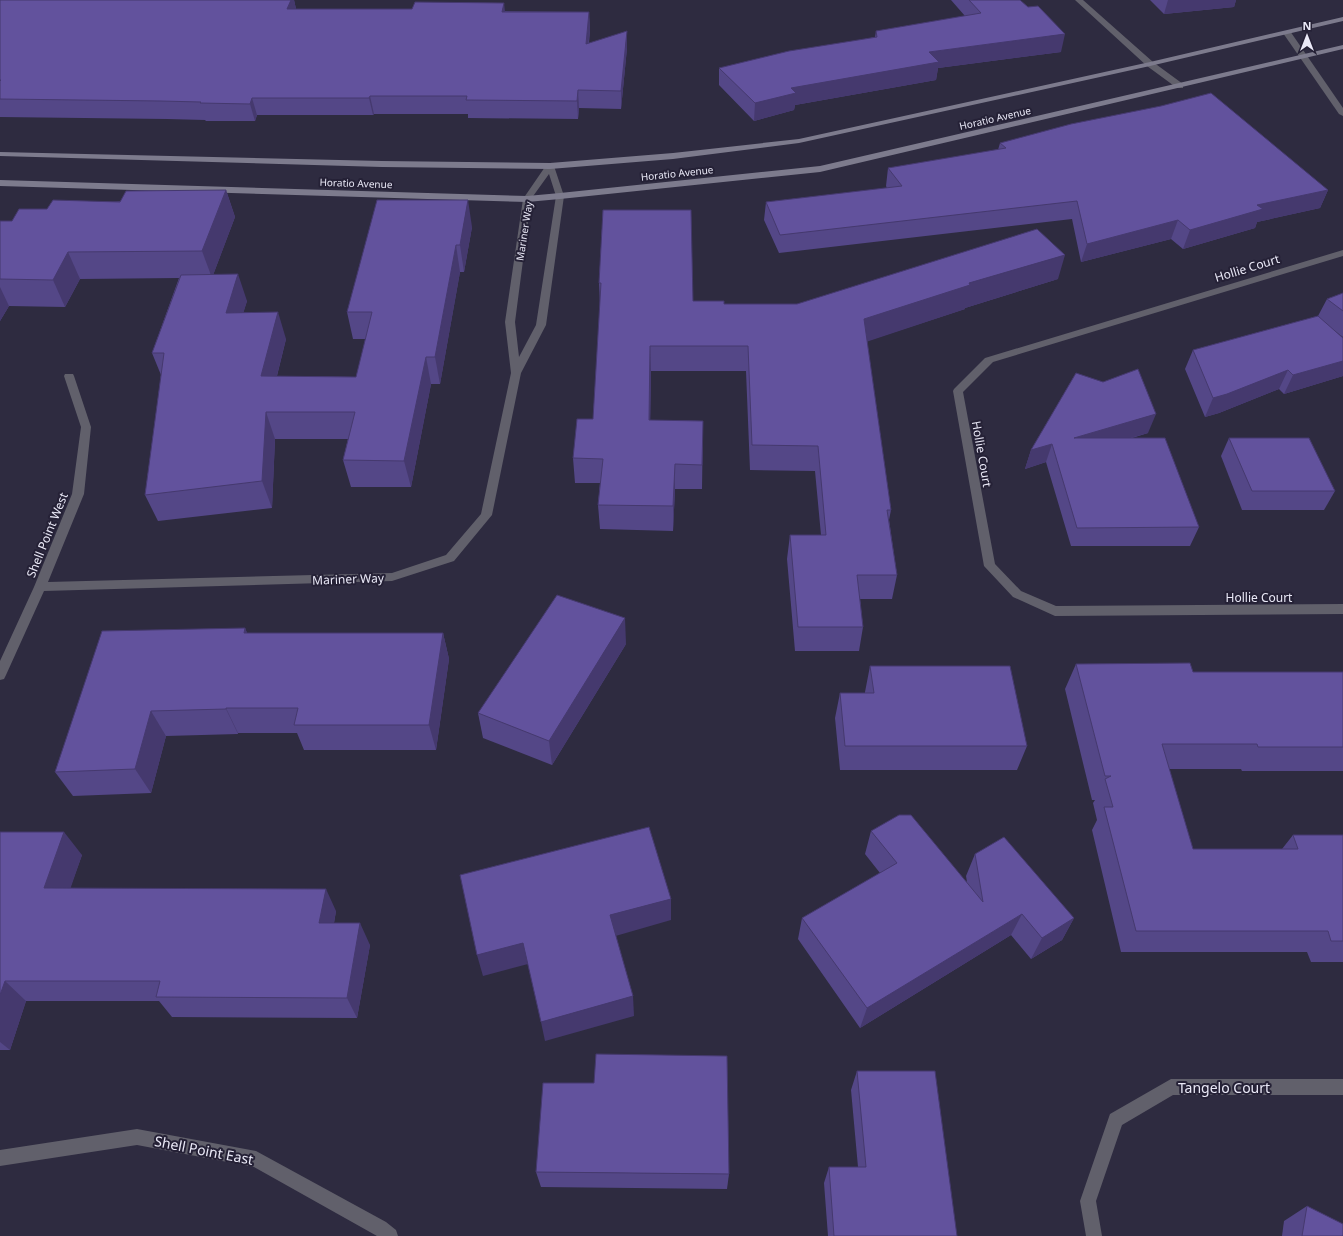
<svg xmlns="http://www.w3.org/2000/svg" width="1343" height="1236" font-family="'Noto Sans',sans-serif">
<rect width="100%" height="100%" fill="#2e2b40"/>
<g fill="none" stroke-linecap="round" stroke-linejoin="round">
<g fill="#61606b" fill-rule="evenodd">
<polygon points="1075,0 1083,0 1153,62 1183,84 1183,88 1177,88 1147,66"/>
<polygon points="1284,31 1290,31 1343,108 1343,116 1339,114 1283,33"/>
<path d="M550,163L554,166L564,196L546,325L521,373L492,515L454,561L392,581L44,591L6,675L4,679L0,680V661L34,587L72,494L81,427L64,376L65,374H73L74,376L91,427L84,494L48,582L392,573L446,555L481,514L511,373L505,322L523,199L547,164ZM549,174L556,196L536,325L519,357L515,322L531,199Z"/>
<polygon points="1343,250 1343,256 993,362 963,392 995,564 1021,591 1056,606 1343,604 1343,614 1055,616 1013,597 984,566 953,391 954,389 985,358"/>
<polygon points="1171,1079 1343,1079 1343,1095 1173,1095 1122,1125 1096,1201 1102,1236 1086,1236 1080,1201 1110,1114"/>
<polygon points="137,1129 256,1151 386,1222 396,1230 398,1236 377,1236 254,1167 137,1145 0,1166 0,1150"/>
</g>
<g fill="#7d7b8d" fill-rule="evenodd">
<polygon points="1343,17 1343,21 1150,66 799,143 673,159 550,169 382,167 0,156 0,152 382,161 550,163 673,153 799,139 1150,62"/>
<polygon points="1343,45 1343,49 820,172 560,199 527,202 0,186 0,180 527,196 560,193 820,166"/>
</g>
</g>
<g fill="#544787">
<polygon points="0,0 294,0 296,9 589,12 590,30 589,43 627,48 621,109 579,108 578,119 468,118 468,114 374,114 373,115 257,115 255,121 206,121 205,120 167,119 0,117"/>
<polygon points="951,0 1020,0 1061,52 938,68 936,80 795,105 794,110 754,121 719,85 719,68 875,37 876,31 965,16"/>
<polygon points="1150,0 1236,0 1234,7 1164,14"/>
<polygon points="1000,143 1328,190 1320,208 1257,222 1255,228 1183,249 1171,239 1081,262 1072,219 779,253 764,220 766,202 887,188 886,186 888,168 998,150"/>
<polygon points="226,190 235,217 213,275 247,301 243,313 286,339 277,376 356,377 366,339 353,339 347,312 472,227 464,272 460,272 440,384 431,384 411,487 351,487 343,460 348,439 275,439 272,508 158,521 145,495 161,375 152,353 179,278 80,279 65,307 9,306 0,321 0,221 12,221 47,209"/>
<polygon points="603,210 693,301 724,304 797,304 1058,279 965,308 965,309 867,341 891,510 889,520 897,575 892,599 860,599 863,627 859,651 795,651 787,559 790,535 821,535 815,471 750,470 746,371 651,371 650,420 703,421 702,489 675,489 673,531 600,529 598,505 600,483 575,483 573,458 593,419 600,305 599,283"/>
<polygon points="1343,293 1343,337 1332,329 1343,338 1343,376 1284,394 1279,389 1219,413 1205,417 1185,369 1193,350 1318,316 1327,299"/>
<polygon points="1076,373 1148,433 1132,438 1199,527 1190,546 1071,546 1046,462 1025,469 1031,450"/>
<polygon points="1229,438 1335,491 1324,510 1242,510 1221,456"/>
<polygon points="245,628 247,633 443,633 449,659 436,750 304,750 297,733 238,733 238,734 166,736 151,793 73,796 55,772"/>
<polygon points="626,644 552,765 483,738 478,713"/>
<polygon points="1076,664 1193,672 1343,672 1343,771 1242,771 1241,769 1169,769 1193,849 1282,849 1293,835 1343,835 1343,962 1311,962 1307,952 1121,952 1092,830 1097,820 1093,803 1095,800 1092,800 1065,689"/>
<polygon points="870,666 1027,746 1017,770 840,770 835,718 840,693 865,693 865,692"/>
<polygon points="871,831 967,882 966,876 975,854 1074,918 1062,940 1031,959 1011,935 860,1028 798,939 802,918 880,873 865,854"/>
<polygon points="0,832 82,855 70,888 336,911 334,923 370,945 357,1018 172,1017 159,1001 26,1001 10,1050 0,1050"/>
<polygon points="857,1071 957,1236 828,1236 824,1183 829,1167 858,1167 851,1090"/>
<polygon points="536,1172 729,1174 727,1189 541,1187"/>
<polygon points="1307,1206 1343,1236 1282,1236 1284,1221"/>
</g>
<g fill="#45396e">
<polygon points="291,0 294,0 297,13 287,9"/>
<polygon points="1168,0 1236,0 1234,7 1164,14"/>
<polygon points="504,3 506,20 502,12"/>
<polygon points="589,12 590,30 586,62 586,44"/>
<polygon points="627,31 627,48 621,109 621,91"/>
<polygon points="1065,34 1061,52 938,68 936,80 795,105 794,110 754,121 755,103 791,88 929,52"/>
<polygon points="578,90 579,108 578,119 577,101"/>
<polygon points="370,96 374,114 373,115 369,98"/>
<polygon points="252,98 257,115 255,121 250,104"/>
<polygon points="226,190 235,217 212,278 202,251"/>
<polygon points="1328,190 1320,208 1257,222 1255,228 1183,249 1190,230 1257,205"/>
<polygon points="468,200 472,227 464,272 460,245"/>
<polygon points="1178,220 1171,239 1081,262 1087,244"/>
<polygon points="456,245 460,272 440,384 435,357"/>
<polygon points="68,252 80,279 65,307 53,280"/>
<polygon points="1065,255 1058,279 965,308 965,309 860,344 864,319 969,283"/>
<polygon points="238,274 247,301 235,340 226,313"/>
<polygon points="0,287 9,306 0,321"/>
<polygon points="278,312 286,339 270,403 261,376"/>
<polygon points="650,346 651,371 650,445 649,420"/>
<polygon points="426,357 431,384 411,487 404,461"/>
<polygon points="1343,361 1343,376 1284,394 1293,375"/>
<polygon points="1288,370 1279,389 1219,413 1205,417 1213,398"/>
<polygon points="266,412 275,439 272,508 262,481"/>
<polygon points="1156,414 1148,433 1067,456 1074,438"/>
<polygon points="1052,444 1046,462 1025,469 1031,450"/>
<polygon points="675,464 675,489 673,531 673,506"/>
<polygon points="625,618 626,644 552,765 549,741"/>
<polygon points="245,628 256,654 244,633"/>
<polygon points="443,633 449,659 436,750 429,725"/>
<polygon points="226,708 238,733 238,734 226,709"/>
<polygon points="151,711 166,736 151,793 135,769"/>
<polygon points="64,832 82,855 63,910 44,888"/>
<polygon points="326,889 336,911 330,945 319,923"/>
<polygon points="671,899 671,920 612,937 610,915"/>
<polygon points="1022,914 1011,935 860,1028 867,1008"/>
<polygon points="1074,918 1062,940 1031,959 1042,938"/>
<polygon points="360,923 370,945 357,1018 347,998"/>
<polygon points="523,943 528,964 483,976 477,955"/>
<polygon points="5,981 26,1001 10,1050 0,1042 0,995"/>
<polygon points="633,996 634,1016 545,1041 541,1022"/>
</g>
<g fill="#62529d" stroke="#45396e">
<polygon points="0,0 291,0 287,9 412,9 415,2 504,3 502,12 589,12 586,44 627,31 621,91 578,90 577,101 466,100 467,96 370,96 369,98 252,98 250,104 200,103 201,102 161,101 0,99 0,81 1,80 0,80"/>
<polygon points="969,0 1020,0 1028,7 1038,6 1065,34 929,52 939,62 791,88 796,93 755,103 719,68 789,51 877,37 876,31 981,13"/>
<polygon points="1211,93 1328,190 1257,205 1263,209 1190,230 1178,220 1087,244 1077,201 780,235 766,202 902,186 888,168 1006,148 1000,143 1071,124 1161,106"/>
<polygon points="226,190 202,251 68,252 53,280 0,279 0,221 12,221 19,209 47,209 53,200 120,202 126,191"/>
<polygon points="377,200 468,200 460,245 456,245 435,357 426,357 404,461 343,460 355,412 266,412 262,481 145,495 164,353 152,353 181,275 238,274 226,313 278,312 261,376 356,377 372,312 347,312"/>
<polygon points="603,210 691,210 693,301 724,301 724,304 797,304 1037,229 1065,255 969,283 970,285 864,319 891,510 887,510 897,575 857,575 863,627 798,627 790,535 826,535 818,446 752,445 748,346 650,346 649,420 703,421 702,465 675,464 673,506 598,505 603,459 573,458 577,419 593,419 601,283 599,283"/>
<polygon points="1343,293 1343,311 1327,299"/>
<polygon points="1318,316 1343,338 1343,361 1293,375 1288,370 1227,394 1213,398 1193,350"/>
<polygon points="1138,369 1156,414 1074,438 1165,438 1199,527 1077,528 1052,444 1031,450 1076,373 1103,382"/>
<polygon points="1229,438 1309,438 1335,491 1252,491"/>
<polygon points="557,595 625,618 549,741 478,713"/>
<polygon points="245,628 244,633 443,633 429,725 294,725 298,708 226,708 226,709 151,711 135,769 55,772 102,631"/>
<polygon points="1190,663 1193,672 1343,672 1343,747 1258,747 1257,744 1162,744 1193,849 1298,849 1293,835 1343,835 1343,941 1331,941 1328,931 1136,931 1104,807 1113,807 1105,779 1111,776 1105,776 1076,664"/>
<polygon points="870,666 1010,666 1027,746 845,746 840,693 874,693"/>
<polygon points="899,815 911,815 983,902 975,854 1004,837 1074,918 1042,938 1022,914 867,1008 802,918 897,863 871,831"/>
<polygon points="649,827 671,899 610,915 633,996 541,1022 523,943 477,955 460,875"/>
<polygon points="0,832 64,832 44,888 326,889 319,923 360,923 347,998 156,997 160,981 5,981 0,995"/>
<polygon points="596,1054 727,1056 729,1174 536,1172 543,1083 594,1083"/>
<polygon points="857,1071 935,1071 957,1236 834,1236 829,1167 866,1167"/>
<polygon points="1307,1206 1343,1224 1343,1236 1302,1236"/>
</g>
<g text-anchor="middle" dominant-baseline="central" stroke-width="4" stroke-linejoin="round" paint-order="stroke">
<g font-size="10" fill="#eae9f7" stroke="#252136">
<text transform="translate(995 118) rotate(-13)">Horatio Avenue</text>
<text transform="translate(677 173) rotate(-6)">Horatio Avenue</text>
<text transform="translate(356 183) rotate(2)">Horatio Avenue</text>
<text transform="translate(524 231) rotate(-81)">Mariner Way</text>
</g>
<g font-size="12" fill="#eae9f7" stroke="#252136">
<text transform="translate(1247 268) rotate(-17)">Hollie Court</text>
<text transform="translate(982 454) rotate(80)">Hollie Court</text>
<text transform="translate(47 535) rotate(-68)">Shell Point West</text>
<text transform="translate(348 579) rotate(-2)">Mariner Way</text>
<text x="1259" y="597">Hollie Court</text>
</g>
<g font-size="14" fill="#eae9f7" stroke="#252136">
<text x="1224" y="1087">Tangelo Court</text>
<text transform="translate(204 1150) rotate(11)">Shell Point East</text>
</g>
</g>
<g transform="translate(1307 36)" stroke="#252136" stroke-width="3" paint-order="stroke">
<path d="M0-3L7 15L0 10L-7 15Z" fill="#eae9f7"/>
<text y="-6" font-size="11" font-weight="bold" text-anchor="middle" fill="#eae9f7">N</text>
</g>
</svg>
